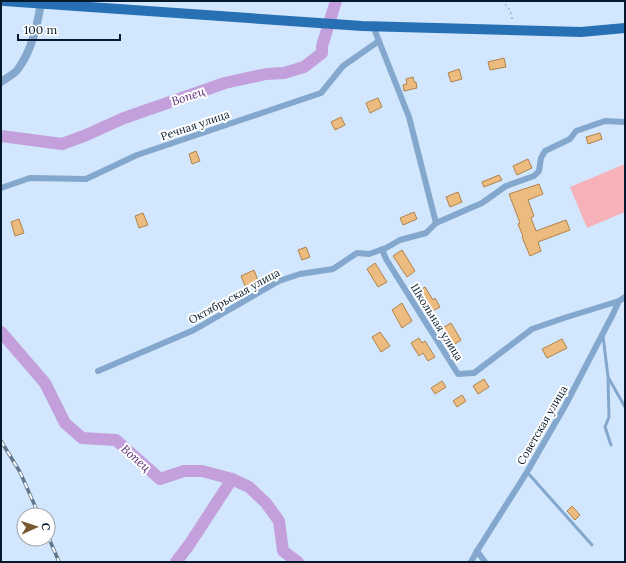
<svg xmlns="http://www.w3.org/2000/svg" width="626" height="563" font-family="Lora,serif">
<rect width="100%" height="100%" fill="#d2e7fd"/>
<polygon fill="#f7b1b9" points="625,164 625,212 587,228 570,187"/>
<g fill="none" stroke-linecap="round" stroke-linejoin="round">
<g stroke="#c3a0db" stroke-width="12">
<polyline points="1,136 62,144 84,136 124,118 225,83 266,74 284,73 304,67 322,53 322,46 336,1"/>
<polyline points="1,332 45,383 65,423 82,438 116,440 160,479 184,471 202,471 232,479 249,487 266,503 279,521 283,551 298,562"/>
<polyline points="176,562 189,545 232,479"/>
</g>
</g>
<g fill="#ecbb80" stroke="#b08249">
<polygon points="504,58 506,67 490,70 488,62"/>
<polygon points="459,69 462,79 451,82 448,73"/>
<polygon points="413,77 414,82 416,82 417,88 404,91 403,85 407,84 406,79"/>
<polygon points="378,98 382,107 370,113 366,103"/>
<polygon points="341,117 345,125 335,130 331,122"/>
<polygon points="600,133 602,139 588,144 586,137"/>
<polygon points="196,151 200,161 192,164 189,154"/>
<polygon points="528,159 532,168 517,175 513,166"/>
<polygon points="499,175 502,180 484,187 482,182"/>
<polygon points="539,184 543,194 528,200 534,216 531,218 536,231 566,220 570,230 538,242 541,251 530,256 522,237 523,236 518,224 520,223 509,194"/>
<polygon points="458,192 462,202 450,207 446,197"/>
<polygon points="414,212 417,219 403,225 400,218"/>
<polygon points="143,213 148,225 139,228 135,216"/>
<polygon points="19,219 24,233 15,236 11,222"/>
<polygon points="306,247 310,257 302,260 298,250"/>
<polygon points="402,250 415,271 407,277 393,256"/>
<polygon points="375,263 387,282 378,287 367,269"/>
<polygon points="254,270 259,283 246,288 241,276"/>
<polygon points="425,287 433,300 435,298 440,307 429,313 417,292"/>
<polygon points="402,303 412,321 402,328 392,310"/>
<polygon points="451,323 461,340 452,346 441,329"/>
<polygon points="380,332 390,346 381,352 372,337"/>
<polygon points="419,338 422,343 425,341 435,357 428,361 423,353 419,356 411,343"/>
<polygon points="562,339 567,348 547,358 542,349"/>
<polygon points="484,379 489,387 478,394 473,386"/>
<polygon points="442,381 446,387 435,394 431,388"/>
<polygon points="462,395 466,401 457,407 453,401"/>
<polygon points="572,506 580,515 575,520 567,511"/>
</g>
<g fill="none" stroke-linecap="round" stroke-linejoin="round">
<path stroke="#7e93a7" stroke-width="1" stroke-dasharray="2 3" stroke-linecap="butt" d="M501,1C508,5 513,14 512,22"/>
<g stroke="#83a7cd" stroke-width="3">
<polyline points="603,336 608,377 625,407"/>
<polyline points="608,379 609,417 605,427 611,445"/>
<polyline points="527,472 592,545"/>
</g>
<g stroke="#83a7cd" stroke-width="6">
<polyline points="373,26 409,117 436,223"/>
<polyline points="1,188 30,178 86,179 137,155 321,93 343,66 379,41"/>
<polyline points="382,249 386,259 458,374 474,373 532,329 564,318 619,301"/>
<polyline points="98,371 194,330 279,281 300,274 333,269 357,253 369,254 386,248 400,240 426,233 436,223 482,203 506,186 534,176 539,171 541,158 545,151 570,139 576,131 605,121 625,122"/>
<polyline points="477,551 485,562"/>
<polyline points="471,562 477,551 527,472 565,406 613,314 619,301 625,297"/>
</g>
<path stroke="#83a7cd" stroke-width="8" d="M1,82C6,78 15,74 18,69C32,50 37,26 41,3"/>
<polyline stroke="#2870b4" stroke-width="10" points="4,1 362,26 581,32 625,28"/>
<g stroke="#62778b" stroke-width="3.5">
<g id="rail">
<polyline points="1,441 20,472 39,515"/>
<polyline points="48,536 59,562"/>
</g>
</g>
<use href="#rail" stroke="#fff" stroke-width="2" stroke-dasharray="6" stroke-linecap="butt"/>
</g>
<g text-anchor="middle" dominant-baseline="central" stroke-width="4" stroke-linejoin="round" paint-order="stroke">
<g font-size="11" fill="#05192c" stroke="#fff">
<text transform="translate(195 125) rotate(-19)">Речная улица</text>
<text transform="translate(234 296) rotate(-29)">Октябрьская улица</text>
<text transform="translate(437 322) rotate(58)">Школьная улица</text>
<text transform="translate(542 425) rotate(-60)">Советская улица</text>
</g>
<g font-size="12" font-style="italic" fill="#5a2d74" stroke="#fff">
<text transform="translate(188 96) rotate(-19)">Вопец</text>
<text transform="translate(136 458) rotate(42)">Вопец</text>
</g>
</g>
<rect width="626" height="563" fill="none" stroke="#05192c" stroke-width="4"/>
<g transform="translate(36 527) rotate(87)"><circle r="19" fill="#ffffff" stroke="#9ba3ab"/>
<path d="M0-3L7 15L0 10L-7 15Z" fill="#79582f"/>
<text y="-6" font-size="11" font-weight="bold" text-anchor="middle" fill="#05192c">С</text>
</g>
<path d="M18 34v6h102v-6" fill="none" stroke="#05192c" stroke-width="2"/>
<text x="24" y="34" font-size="12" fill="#05192c" stroke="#ffffff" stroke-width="3" paint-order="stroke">100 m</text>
</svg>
